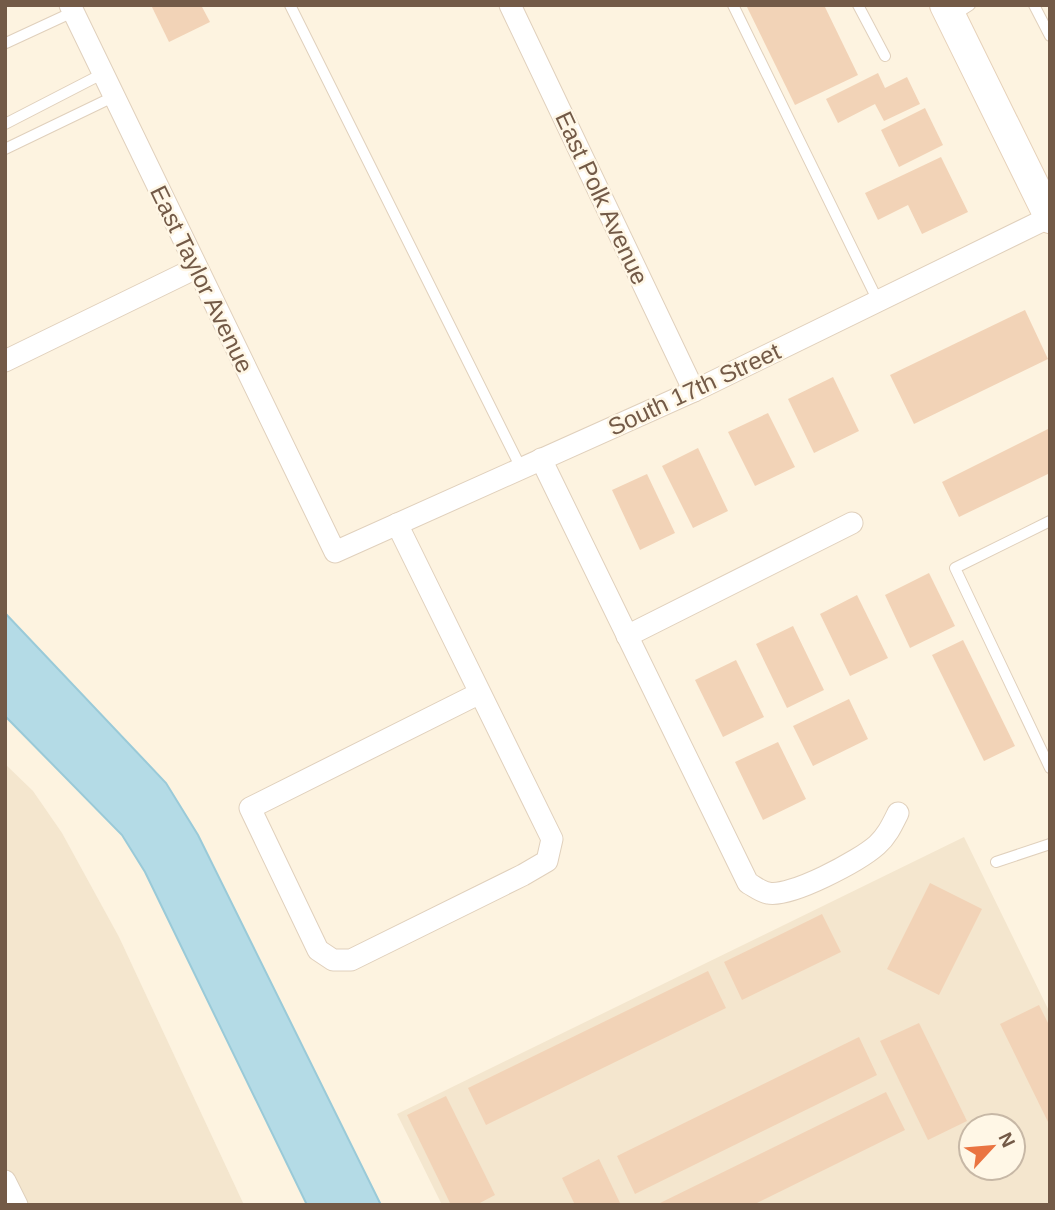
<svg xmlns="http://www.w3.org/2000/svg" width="1055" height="1210" font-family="Arial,sans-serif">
<rect width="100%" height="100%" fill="#fdf3e0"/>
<g fill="#f4e6ce" fill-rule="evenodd">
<polygon points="5,764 33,791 62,833 119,937 244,1205 5,1205"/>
<path d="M964,837L1050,1013V1205H442L397,1114ZM971,1126H1013V1168H971Z"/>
</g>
<polygon fill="#b4dbe6" stroke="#9acad8" stroke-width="2" points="5,613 166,783 198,835 381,1205 307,1205 145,872 122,835 5,716"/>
<g fill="#f2d3b7">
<polygon points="151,5 201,5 210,22 169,42"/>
<polygon points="746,5 824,5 858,75 795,105"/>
<polygon points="878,73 885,88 907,77 920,104 884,121 875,104 838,123 826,99"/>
<polygon points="925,108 943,145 899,167 881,130"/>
<polygon points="941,157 968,212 922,234 908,205 878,220 865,193"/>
<polygon points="1025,310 1048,359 914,424 890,375"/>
<polygon points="833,377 859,431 814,453 788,399"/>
<polygon points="768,413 795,467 755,486 728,432"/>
<polygon points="1050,428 1050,473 959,517 942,482"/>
<polygon points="698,448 728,511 693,528 662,466"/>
<polygon points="647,474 675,533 640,550 612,490"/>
<polygon points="929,573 955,626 910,648 885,595"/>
<polygon points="857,595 888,658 850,676 820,614"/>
<polygon points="793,626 824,690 787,708 756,644"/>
<polygon points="963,640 1015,746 984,761 932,655"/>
<polygon points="736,660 764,717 723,737 695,680"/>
<polygon points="849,699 868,739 813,766 793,726"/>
<polygon points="778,742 806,799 763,820 735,762"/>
<polygon points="930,883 982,909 939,995 887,969"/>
<polygon points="822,914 841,952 742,1000 724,962"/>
<polygon points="708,971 726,1008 486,1125 468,1088"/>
<polygon points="1039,1005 1050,1027 1050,1126 1000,1024"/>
<polygon points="919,1023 967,1121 928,1140 880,1041"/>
<polygon points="859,1037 877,1075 635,1194 617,1156"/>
<polygon points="886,1092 905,1130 753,1205 656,1205"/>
<polygon points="446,1096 495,1195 476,1205 451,1205 407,1115"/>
<polygon points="599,1159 621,1205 575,1205 562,1178"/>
</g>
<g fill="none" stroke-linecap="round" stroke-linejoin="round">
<g stroke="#e0d0bc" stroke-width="12">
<g id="service">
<polyline points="290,5 521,468"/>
<polyline points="733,5 878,301"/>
<polyline points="858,5 885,56"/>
<polyline points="1034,5 1050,36"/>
<polyline points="953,16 970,5"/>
<polyline points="6,43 73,12"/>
<polyline points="5,124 102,74"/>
<polyline points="5,149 113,97"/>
<polyline points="1050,521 955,568 1050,768"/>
<polyline points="996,862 1050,844"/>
</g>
</g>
<g stroke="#e0d0bc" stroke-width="23">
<g id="minor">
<polyline points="70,5 335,552 694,391 1050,217"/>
<polyline points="510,5 694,391"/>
<polyline points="5,361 196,268"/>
<path d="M541,459L748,883C754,886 761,892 768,893C790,898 859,861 877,845C887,836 892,825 898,813"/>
<polyline points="397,524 552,839 547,861 523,875 351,960 333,960 318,950 250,808 480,693"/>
<polyline points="627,636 852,523"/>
<polyline points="5,1181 17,1205"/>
</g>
</g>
<g stroke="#e6d1b9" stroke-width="32">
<polyline id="secondary" points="945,5 1050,218"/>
</g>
<use href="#service" stroke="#fff" stroke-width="10"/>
<use href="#minor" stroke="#fff" stroke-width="21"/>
<use href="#secondary" stroke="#fff" stroke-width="30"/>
</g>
<g text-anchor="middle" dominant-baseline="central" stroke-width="5" stroke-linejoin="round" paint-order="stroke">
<g font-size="24" fill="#735a47" stroke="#fff7e6">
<text transform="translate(602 198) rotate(65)">East Polk Avenue</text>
<text transform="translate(202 279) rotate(64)">East Taylor Avenue</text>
<text transform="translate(694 389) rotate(-25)">South 17th Street</text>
</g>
</g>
<rect width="1055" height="1210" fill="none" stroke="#735a47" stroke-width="14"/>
<g transform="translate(992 1147) rotate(64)"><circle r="33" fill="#fff7e6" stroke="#c7b8a6" stroke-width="2"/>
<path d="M0-5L12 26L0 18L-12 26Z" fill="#ea7441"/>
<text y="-10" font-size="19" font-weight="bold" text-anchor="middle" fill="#735a47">N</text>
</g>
</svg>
